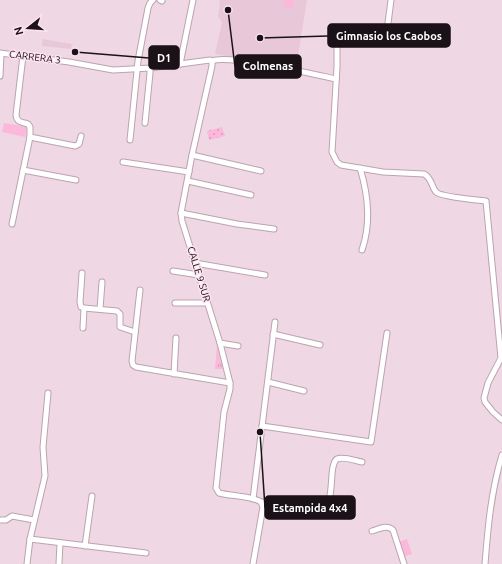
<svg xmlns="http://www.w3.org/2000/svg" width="502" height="564" font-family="Ubuntu,sans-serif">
<defs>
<pattern id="grass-dots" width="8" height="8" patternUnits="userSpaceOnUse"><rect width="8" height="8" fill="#fbb8db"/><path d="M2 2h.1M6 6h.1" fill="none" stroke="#d79dbb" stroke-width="1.8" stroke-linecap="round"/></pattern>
<pattern id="park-tufts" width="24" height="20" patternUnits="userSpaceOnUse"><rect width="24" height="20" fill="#fbb8db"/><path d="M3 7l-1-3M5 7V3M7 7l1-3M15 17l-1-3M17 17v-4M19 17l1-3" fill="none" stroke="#d79dbb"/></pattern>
</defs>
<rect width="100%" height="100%" fill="#efd7e3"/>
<g fill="#e8c8d8">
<polygon points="218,0 307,0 296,68 215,54 222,22 218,16 220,1"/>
<polygon points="42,39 72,44 71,49 42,46"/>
</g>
<polygon fill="url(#grass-dots)" points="222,127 225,136 209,140 207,131"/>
<g fill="url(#park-tufts)">
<polygon points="217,345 223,369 215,369"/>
<polygon points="407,539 412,554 403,557 398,542"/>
</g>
<g fill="#fbb8db">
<polygon points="283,0 293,0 295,6 286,9"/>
<polygon points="4,123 27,127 25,137 2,132"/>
</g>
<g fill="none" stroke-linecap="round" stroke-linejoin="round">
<g stroke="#bba4af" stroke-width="7">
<g id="street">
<polyline points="160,0 162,1"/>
<path d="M391,0L387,31L385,34L380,36L343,29L339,31L337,35V67L332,152L337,162L341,165L383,172L424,174C432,178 431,186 436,192C441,197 477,200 486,201L501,358L488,383L484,398L485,402L493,412L502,420"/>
<path d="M0,53L69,62L113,70L150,68L210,60L212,61C229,54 313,74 336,79"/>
<path d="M212,61V66L192,155L181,213L182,221L220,343L230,383V389L224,412L216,488L219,493C230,496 253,496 261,502L319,511C334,508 330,480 333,467C334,464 334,461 337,459C343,456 356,461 362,462"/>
<polyline points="180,64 193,0"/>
<polyline points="0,76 1,54"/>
<polyline points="145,123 150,73 150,68"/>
<polyline points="30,137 75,146 79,144 81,136"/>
<polyline points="130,140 138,61 148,8 150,3 153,0"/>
<polyline points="192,155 261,171"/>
<polyline points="123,162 189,172"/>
<path d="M360,168C368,194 371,224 362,250"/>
<polyline points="23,170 76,180"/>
<polyline points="188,181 251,195"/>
<polyline points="181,213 237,224 274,229"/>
<path d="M12,224L30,137V127L28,124C22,122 17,123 16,115L23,56"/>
<polyline points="195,263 265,275"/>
<polyline points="173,271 199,275"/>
<polyline points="82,273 80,302 81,307 84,308 83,328"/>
<polyline points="140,290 132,361 133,365 136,367 230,383"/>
<polyline points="175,303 207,303"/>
<polyline points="84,308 117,311 120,314 120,327 135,332"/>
<polyline points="100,309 102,282"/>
<polyline points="273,334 320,345"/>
<polyline points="220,343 238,346"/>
<polyline points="174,374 176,338"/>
<polyline points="268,382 304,391"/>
<polyline points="262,426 371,442 387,333"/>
<polyline points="253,499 275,322"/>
<polyline points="0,520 6,520 12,516 34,520"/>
<path d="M372,531C379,529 387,524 393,530L404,564"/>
<polyline points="30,539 146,553"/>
<polyline points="85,546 92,496"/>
<polyline points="27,564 30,539 45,476 43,447 48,393"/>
<polyline points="59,564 60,543"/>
<polyline points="253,564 263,507 261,502"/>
<path d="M485,564C488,526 491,492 502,455"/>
</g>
</g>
<use href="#street" stroke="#fff" stroke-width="5"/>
</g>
<g text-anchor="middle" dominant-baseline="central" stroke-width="3" stroke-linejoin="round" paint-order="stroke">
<g font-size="10" fill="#1a1216" stroke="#fde4f0">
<text transform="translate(35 57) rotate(7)">CARRERA 3</text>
<text transform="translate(199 274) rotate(73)">CALLE 9 SUR</text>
</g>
</g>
<path fill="none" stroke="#1a1216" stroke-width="1.5" d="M260 38L328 36M75 52L149 58M228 10L235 67M260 432L265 508"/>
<g fill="#1a1216" stroke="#fde4f0" stroke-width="1.5">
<circle cx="260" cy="38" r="4"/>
<circle cx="75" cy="52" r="4"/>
<circle cx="228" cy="10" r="4"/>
<circle cx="260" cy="432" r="4"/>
</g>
<g fill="#1a1216" stroke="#1a1216" stroke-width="1.5">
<rect x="328" y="24" width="122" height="23" rx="4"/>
<rect x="149" y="46" width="30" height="23" rx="4"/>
<rect x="235" y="55" width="66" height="23" rx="4"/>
<rect x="265" y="496" width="90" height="23" rx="4"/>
</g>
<g font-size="11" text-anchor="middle" font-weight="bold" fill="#fff">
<text x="389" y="40">Gimnasio los Caobos</text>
<text x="164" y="62">D1</text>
<text x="268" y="70">Colmenas</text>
<text x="310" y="512">Estampida 4x4</text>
</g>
<g transform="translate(28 28) rotate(253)" stroke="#fde4f0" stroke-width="3" paint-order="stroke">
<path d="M0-3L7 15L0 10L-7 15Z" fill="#1a1216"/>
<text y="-6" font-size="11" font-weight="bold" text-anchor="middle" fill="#1a1216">N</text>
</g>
</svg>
